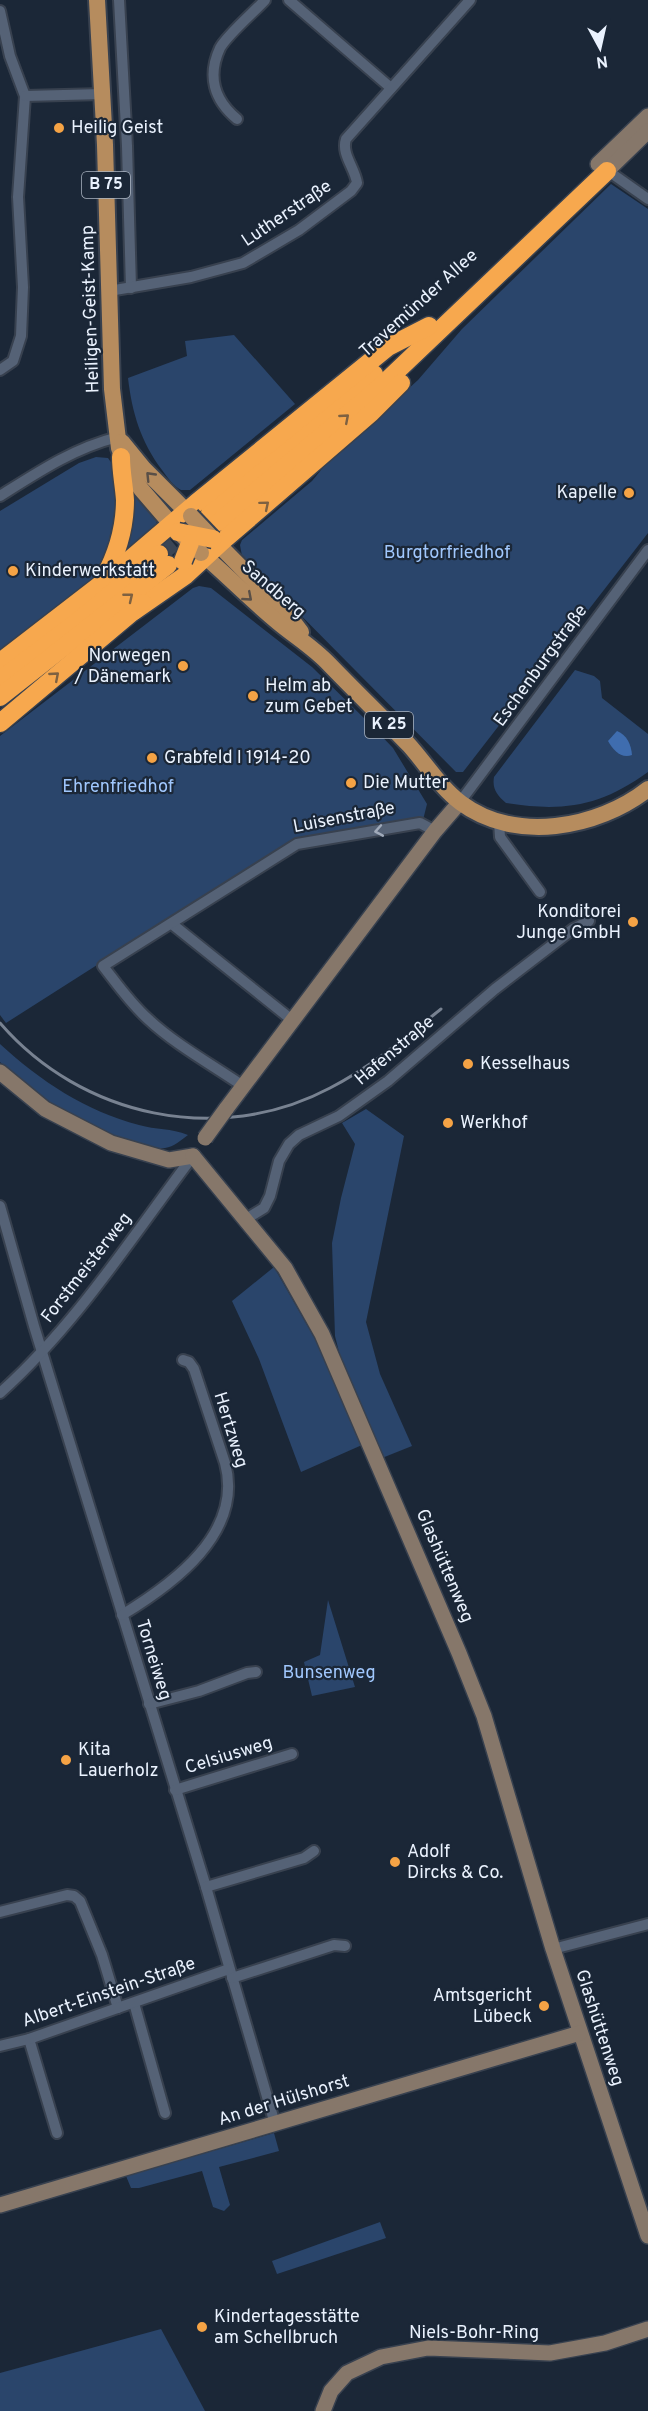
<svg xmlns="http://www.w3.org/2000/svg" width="648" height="2411" font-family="Overpass,sans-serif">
<rect width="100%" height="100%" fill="#1b2737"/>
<g fill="#2a456b">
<polygon points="611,184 648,209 648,533 463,772 456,772 242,556 240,545 242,540 312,481 326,464 418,380 462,329"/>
<path d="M234,335L295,404L190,490H181C173,486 168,478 162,470C141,442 132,413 128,378L187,356L185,341Z"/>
<polygon points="96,457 108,458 115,468 118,525 98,576 0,651 0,511 79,463"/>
<polygon points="131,488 156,520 157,525 118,559"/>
<polygon points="199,586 211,588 312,667 369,723 393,748 427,804 423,820 295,839 6,1023 0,1015 0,736 193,588"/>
<path d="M575,670L594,676L600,681L602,698L648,734V772C600,807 562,812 506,803C497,795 492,789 494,777Z"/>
<path d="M0,1044C40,1081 86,1111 139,1125C156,1130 171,1128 188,1135C181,1140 174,1147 165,1148C144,1152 69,1116 50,1104C31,1092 16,1077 0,1062Z"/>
<polygon points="366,1109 404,1136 366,1322 380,1374 412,1446 382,1458 341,1360 335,1336 332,1243 341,1198 355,1144 342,1123"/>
<polygon points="274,1267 315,1339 362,1445 301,1472 259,1359 232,1301"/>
<polygon points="328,1600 355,1687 312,1696 304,1662 320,1655"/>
<polygon points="274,2133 279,2151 219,2167 230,2205 224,2211 213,2207 202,2171 139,2188 131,2188 126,2176"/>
<polygon points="380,2222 386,2238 277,2274 272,2261"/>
<polygon points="161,2329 205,2411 0,2411 0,2373"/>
</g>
<path fill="#3f6daf" d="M617,731C627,735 631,744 632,755C621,759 613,750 608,741Z"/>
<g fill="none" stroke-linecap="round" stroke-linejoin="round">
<polyline stroke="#3a4555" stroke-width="18" stroke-dasharray="18 9" stroke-linecap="butt" points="159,554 194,525"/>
<g stroke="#38414f" stroke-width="14">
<g id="street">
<polyline points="119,0 127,146 131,288"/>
<polyline points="289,0 391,88"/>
<polyline points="0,11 10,56 25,96 18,197 23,287 21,336 13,361 0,370"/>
<polyline points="25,96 103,94"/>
<path d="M237,119C214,100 207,76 220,48C227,35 254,12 265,0"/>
<polyline points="604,168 648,199"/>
<path d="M109,291L191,277L243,263L299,230L351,191L357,183C355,168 341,154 346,139L470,0"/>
<path d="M0,496C38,472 74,448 118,437"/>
<polyline points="460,802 648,550"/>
<polyline points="499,822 500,837 540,892"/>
<polyline points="172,924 292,1020"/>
<path d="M243,1086C211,1064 176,1045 148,1019C130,1003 117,984 103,966L297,844L420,823L435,831"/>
<polyline points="0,1206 34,1326 206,1887 275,2124"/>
<polyline points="246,1219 264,1208 270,1196 279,1161 289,1144 299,1135 339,1116 388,1081 495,989 573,929 589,921"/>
<path d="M0,1393C76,1325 132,1237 193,1156"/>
<path d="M122,1615C173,1584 244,1533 225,1463L194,1369L189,1362L183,1360"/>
<polyline points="149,1704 199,1691 247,1673 256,1672"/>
<polyline points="175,1790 292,1754"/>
<polyline points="206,1887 304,1858 314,1851"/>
<polyline points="0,1912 67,1895 74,1896 80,1901 102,1955 118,2008"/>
<polyline points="553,1949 648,1924"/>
<polyline points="232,1978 334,1945 345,1946"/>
<polyline points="134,2003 165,2113"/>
<polyline points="29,2039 57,2133"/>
<polyline points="0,2046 29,2039 229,1969"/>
</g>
</g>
<g stroke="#38414f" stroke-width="18">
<g id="secondary">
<polyline points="598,164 648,116"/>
<polyline points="607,171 648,131"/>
<polyline points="0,1072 45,1109 111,1143 169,1160 193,1156"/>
<polyline points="226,1109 435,831 460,802"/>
<polyline points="193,1156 285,1268 322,1334 459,1653 484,1716 553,1949 648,2236"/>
<polyline points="0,2205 580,2033"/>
<polyline points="323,2411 331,2391 347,2373 381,2357 428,2348 550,2353 605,2343 648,2329"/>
</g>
</g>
<g stroke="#38414f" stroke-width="20">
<g id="primary">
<polyline points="97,0 105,145 112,389 119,448 125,464 141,489 178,532"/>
<polyline points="122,442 144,469 191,516"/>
<polyline points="213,539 289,616 301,632"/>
<path d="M201,553C228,576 252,601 279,623C296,637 314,648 329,664C355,691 383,718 409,745C426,764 440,787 461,803C515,843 597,829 648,789"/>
</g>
</g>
<g stroke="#38414f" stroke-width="21">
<g id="highway">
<polyline points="210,513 374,374"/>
<polyline points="219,522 379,388 607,171"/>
<path d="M104,578C117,554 125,528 125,500C124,485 121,472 121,457"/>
<polyline points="134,611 186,575 225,539 371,413 401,383"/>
<polyline points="0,662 100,585 196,503 388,347 429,326"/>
<polyline points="0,680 77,622 159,554"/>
<polyline points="0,697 168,565"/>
<polyline points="0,723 143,603"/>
</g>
</g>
<use href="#street" stroke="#556276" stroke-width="10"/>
<use href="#secondary" stroke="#86776a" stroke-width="15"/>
<use href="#primary" stroke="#b68c5e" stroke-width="16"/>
<use href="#highway" stroke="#f7a84e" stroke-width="18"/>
<path stroke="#788291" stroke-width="3" d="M0,1023C81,1117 219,1147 330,1088C371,1067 406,1037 441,1009"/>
<g stroke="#38414f" stroke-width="18" stroke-linecap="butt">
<polyline id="secondary-bridge" points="205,1138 226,1109"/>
</g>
<g stroke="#38414f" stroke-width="20" stroke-linecap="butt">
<g id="primary-bridge">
<polyline points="191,516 213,539"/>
<polyline points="181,534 201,553"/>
</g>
</g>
<g stroke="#38414f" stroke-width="21" stroke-linecap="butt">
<g id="highway-bridge">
<polyline points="178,532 213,539"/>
<polyline points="183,561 190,543"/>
</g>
</g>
<use href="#secondary-bridge" stroke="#86776a" stroke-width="15"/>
<use href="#primary-bridge" stroke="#b68c5e" stroke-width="16"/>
<use href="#highway-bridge" stroke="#f7a84e" stroke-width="18"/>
</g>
<defs><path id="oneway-chevron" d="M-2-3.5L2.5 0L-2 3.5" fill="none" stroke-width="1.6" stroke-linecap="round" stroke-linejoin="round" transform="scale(1.5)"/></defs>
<g stroke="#7e6141">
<use href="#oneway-chevron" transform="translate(345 418) rotate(-41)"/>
<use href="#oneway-chevron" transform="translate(265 505) rotate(-40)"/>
<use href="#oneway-chevron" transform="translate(129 597) rotate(-39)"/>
<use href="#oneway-chevron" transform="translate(55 676) rotate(-41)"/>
</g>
<g stroke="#594f47">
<use href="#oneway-chevron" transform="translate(150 476) rotate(-134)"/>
<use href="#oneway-chevron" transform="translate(248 597) rotate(41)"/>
</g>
<use stroke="#a0aaba" href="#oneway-chevron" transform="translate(379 831) rotate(170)"/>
<g fill="#f5a345" stroke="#1b2737" stroke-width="2">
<circle cx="59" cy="128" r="6"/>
<circle cx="629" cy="493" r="6"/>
<circle cx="13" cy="571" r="6"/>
<circle cx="183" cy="666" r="6"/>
<circle cx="253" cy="696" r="6"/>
<circle cx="152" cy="758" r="6"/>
<circle cx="351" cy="783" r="6"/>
<circle cx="633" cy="922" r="6"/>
<circle cx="468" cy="1064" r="6"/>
<circle cx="448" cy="1123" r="6"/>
<circle cx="66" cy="1760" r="6"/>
<circle cx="395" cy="1862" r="6"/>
<circle cx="544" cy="2006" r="6"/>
<circle cx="202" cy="2327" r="6"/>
</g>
<g text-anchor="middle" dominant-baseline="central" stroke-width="4.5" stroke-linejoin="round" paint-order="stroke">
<g fill="#1b2737" stroke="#acb5c2" stroke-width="1.5">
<rect x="82" y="172" width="48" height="26" rx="4.5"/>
<rect x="365" y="712" width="48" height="26" rx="4.5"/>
</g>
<g font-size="16" font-weight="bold" fill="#eaf2fe">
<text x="106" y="185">B 75</text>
<text x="389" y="725">K 25</text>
</g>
<g font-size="18" fill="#eaf2fe" stroke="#1b2737" text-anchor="start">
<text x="71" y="128">Heilig Geist</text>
<text x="617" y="493" text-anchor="end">Kapelle</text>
<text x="25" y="571">Kinderwerkstatt</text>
<text x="171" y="656" text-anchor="end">Norwegen<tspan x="171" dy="21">/ Dänemark</tspan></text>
<text x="265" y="686">Helm ab<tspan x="265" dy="21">zum Gebet</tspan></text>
<text x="164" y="758">Grabfeld I 1914-20</text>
<text x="363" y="783">Die Mutter</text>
<text x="621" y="912" text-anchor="end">Konditorei<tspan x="621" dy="21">Junge GmbH</tspan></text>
<text x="480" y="1064">Kesselhaus</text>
<text x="460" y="1123">Werkhof</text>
<text x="78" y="1750">Kita<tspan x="78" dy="21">Lauerholz</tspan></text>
<text x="407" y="1852">Adolf<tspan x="407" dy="21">Dircks &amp; Co.</tspan></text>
<text x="532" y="1996" text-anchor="end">Amtsgericht<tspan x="532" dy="21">Lübeck</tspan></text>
<text x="214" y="2317">Kindertagesstätte<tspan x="214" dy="21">am Schellbruch</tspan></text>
</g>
<g font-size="18" fill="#eaf2fe" stroke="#1b2737">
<text transform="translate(287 214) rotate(-34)">Lutherstraße</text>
<text transform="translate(419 304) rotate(-42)">Travemünder Allee</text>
<text transform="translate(91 309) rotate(-92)">Heiligen-Geist-Kamp</text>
<text transform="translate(273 590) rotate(41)">Sandberg</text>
<text transform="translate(541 666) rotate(-54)">Eschenburgstraße</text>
<text transform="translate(344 818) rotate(-11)">Luisenstraße</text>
<text transform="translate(395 1051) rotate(-40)">Hafenstraße</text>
<text transform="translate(87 1268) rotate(-52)">Forstmeisterweg</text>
<text transform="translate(230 1430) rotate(73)">Hertzweg</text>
<text transform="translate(444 1566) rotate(67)">Glashüttenweg</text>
<text transform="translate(153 1660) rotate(73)">Torneiweg</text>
<text transform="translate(229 1756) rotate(-17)">Celsiusweg</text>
<text transform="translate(109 1993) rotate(-19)">Albert-Einstein-Straße</text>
<text transform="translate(599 2028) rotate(72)">Glashüttenweg</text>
<text transform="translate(284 2101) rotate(-17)">An der Hülshorst</text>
<text x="474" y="2333">Niels-Bohr-Ring</text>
</g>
<g font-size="18" fill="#a0c7fd" stroke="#1b2737">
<text x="447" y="553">Burgtorfriedhof</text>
<text x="118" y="787">Ehrenfriedhof</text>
<text x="329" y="1673">Bunsenweg</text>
</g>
</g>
<g transform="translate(600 48) rotate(172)" stroke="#1b2737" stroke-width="4.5" paint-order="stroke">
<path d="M0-4.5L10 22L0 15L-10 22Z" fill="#eaf2fe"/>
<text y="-9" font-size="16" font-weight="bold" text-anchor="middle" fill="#eaf2fe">N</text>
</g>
</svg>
